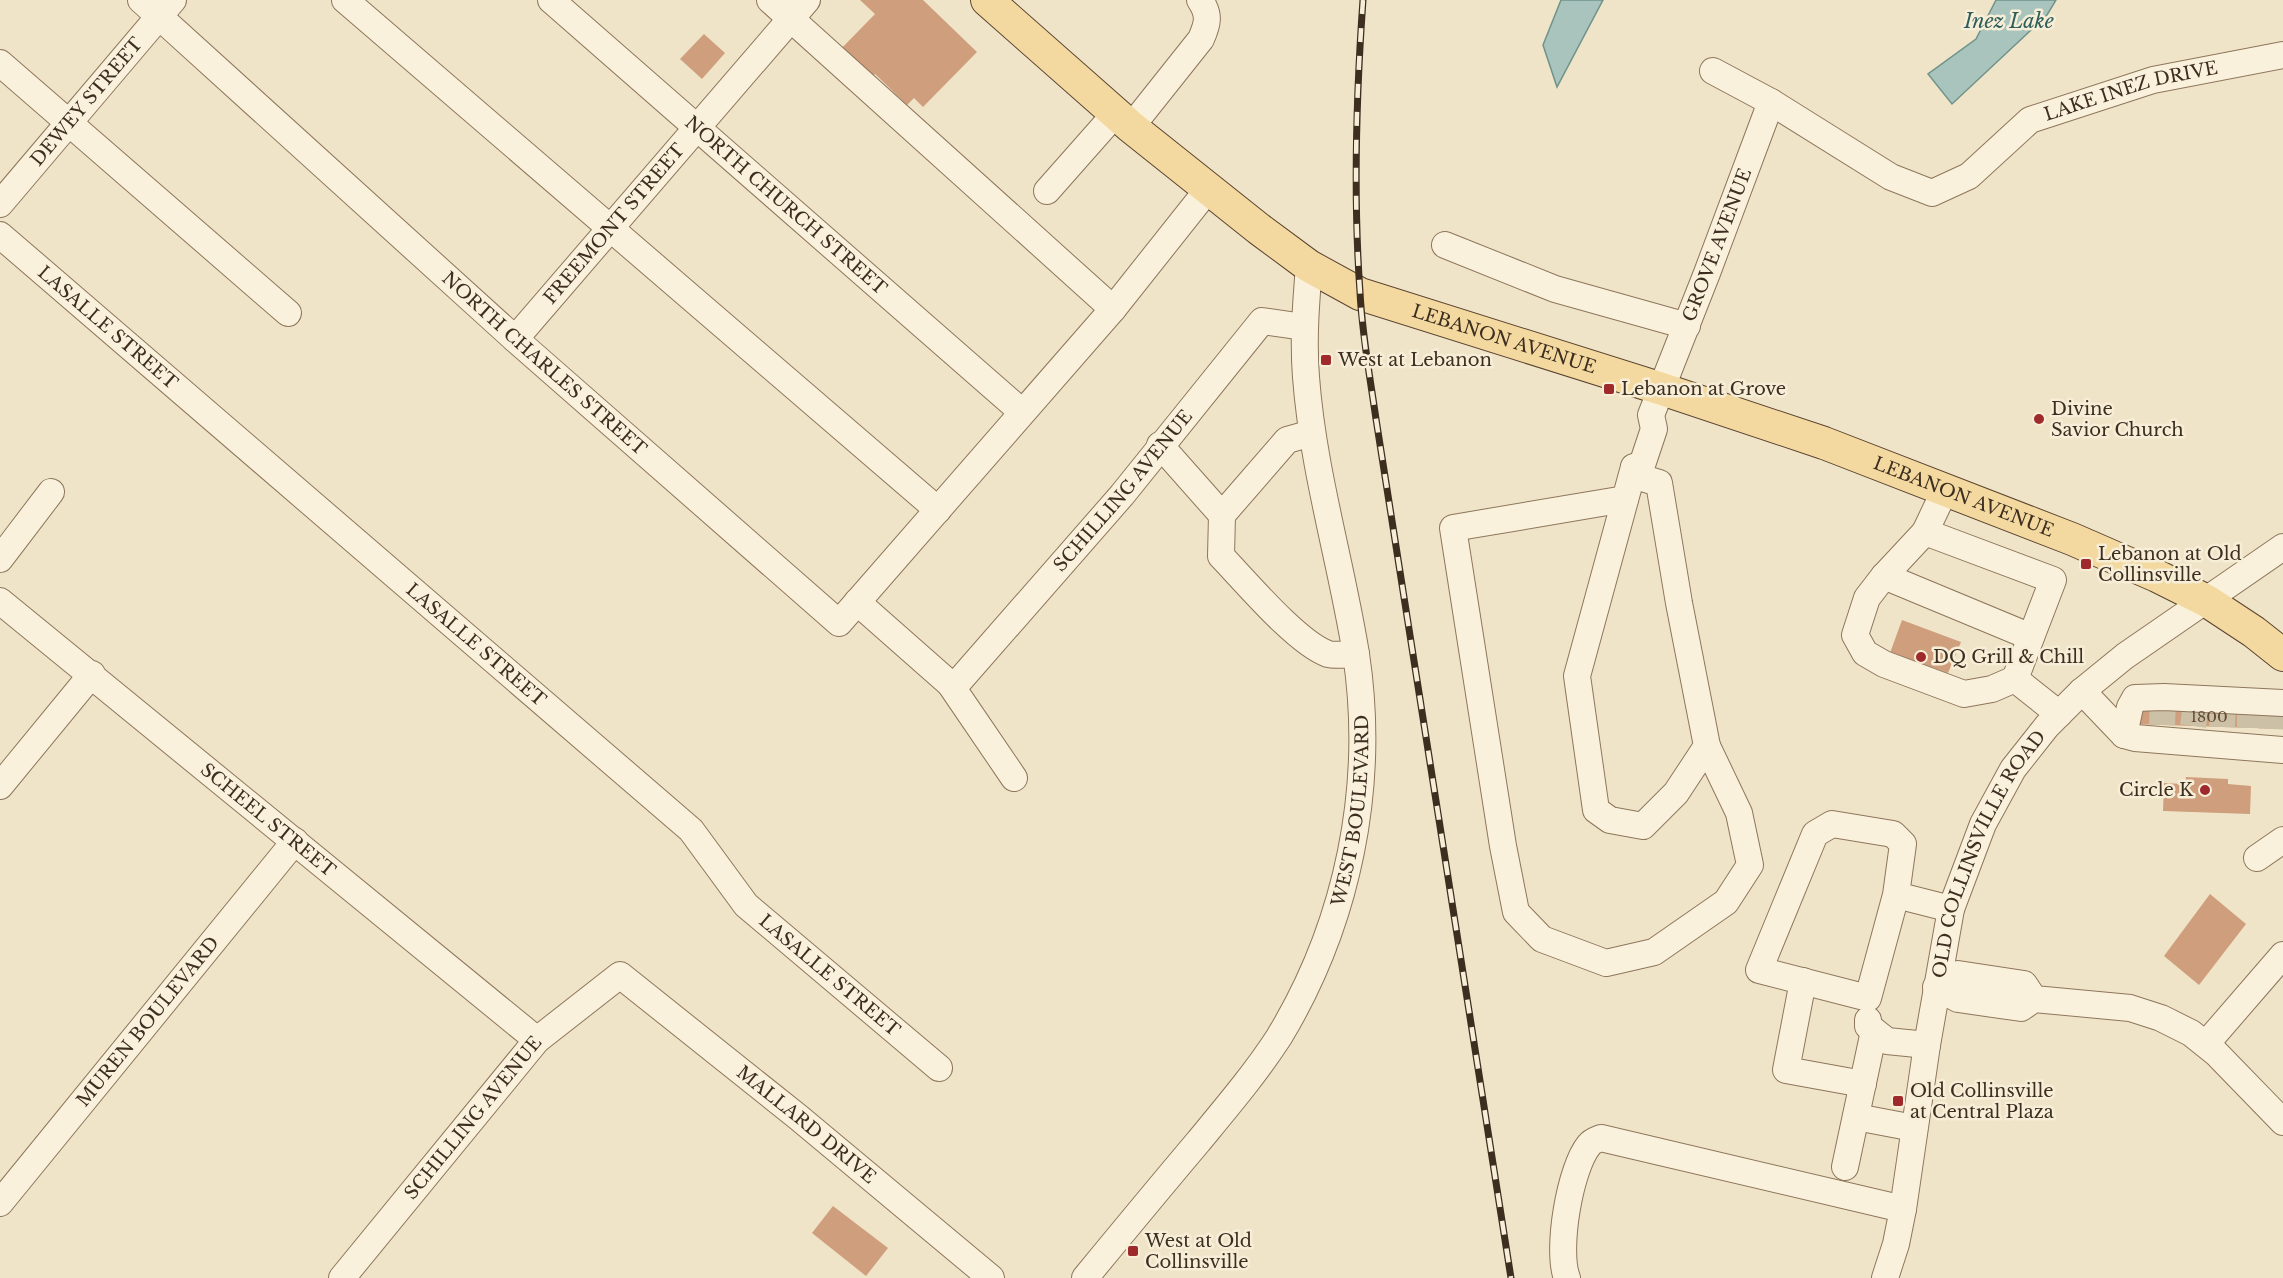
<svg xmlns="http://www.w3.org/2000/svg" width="2283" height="1278" font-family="'Libre Baskerville',serif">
<rect width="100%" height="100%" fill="#f0e4c8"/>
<g fill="#a9c4bc" stroke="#6f938a" stroke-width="1.5">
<polygon points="1561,0 1603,0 1557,87 1543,45"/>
<polygon points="1996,0 2056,0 2047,15 1952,104 1928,74 1976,39"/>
</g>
<g fill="#cf9f7d">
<polygon points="860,0 923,0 977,52 923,107 914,98 907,105 875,74 866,83 836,54 875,14"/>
<polygon points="704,34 725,53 702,79 680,59"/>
<polygon points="1902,620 1961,642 1948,673 1890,653"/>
<polygon points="2134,702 2283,707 2283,729 2134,724"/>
<polygon points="2186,777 2228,779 2228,784 2251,786 2250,814 2163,811 2164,783 2185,784"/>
<polygon points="2210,894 2246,924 2199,985 2164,956"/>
<polygon points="833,1206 888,1248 866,1276 812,1233"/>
</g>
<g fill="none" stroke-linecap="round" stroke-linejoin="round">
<g stroke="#ccc0a6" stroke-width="26" stroke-dasharray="26 13" stroke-linecap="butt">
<polyline points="2250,706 2250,728"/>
<polyline points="2162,725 2163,703"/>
<polyline points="2193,726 2196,704"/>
<polyline points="2222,727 2223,705"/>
<polyline points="2272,729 2273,707"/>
</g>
<g stroke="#8d765c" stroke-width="28">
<g id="minor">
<path id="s1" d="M141,0L515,339L839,623L1113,309L1209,188"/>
<polyline points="345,0 938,510"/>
<path id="s2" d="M551,0L1022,412"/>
<polyline points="770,0 1113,309"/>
<polyline points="0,63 288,313"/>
<path id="s3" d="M1713,71L1771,102L1891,177L1932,193L1969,176L2030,120L2153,80L2283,55"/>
<path d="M1131,127L1201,39C1208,23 1210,15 1200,0"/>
<polyline points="1047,191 1115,114"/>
<path id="s4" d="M0,204L173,0"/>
<path id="s5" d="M0,235L691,830L746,905L939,1068"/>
<polyline points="1445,245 1555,289 1687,326"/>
<path id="s6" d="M515,339L807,0"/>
<polyline points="1160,445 1222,515 1287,440 1312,433"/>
<path id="s7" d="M1634,467L1642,465L1654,429L1651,415L1707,273L1771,102"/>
<polyline points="1632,475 1659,483 1679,603 1707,746 1676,793 1643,826 1610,820 1596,810 1577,676 1634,467"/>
<polyline points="1945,490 1925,532 2053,580 2015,679 2059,714"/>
<polyline points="1625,499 1453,528 1503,846 1516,912 1542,939 1606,963 1654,952 1726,902 1750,865 1739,813 1707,746"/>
<path d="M1222,515L1221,556C1245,581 1297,643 1328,654C1336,656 1347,654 1356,654"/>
<polyline points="1925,532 1884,576 1867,598 1855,635 1865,653 1884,664 1964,694 1992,689 2015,679"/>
<polyline points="0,559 51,492"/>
<polyline points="1884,576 2031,637"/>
<path id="s8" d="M0,601L537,1040"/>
<polyline points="857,602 950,684 1014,778"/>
<path id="s9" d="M950,684L954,687L1122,495L1262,321L1304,327"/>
<polyline points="2082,691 2124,735 2135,738 2283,750"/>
<polyline points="2124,735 2130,707 2135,698 2164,697 2283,703"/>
<polyline points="0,786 92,674"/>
<polyline points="2257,858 2283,840"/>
<polyline points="1896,895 1868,998 1759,970 1815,834 1832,824 1893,834 1903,844 1896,895 1951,909"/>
<polyline points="1803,981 1786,1070 1863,1084"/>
<polyline points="2034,999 2024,984 1958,974 1936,987 1958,999 2021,1008 2034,999 2130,1008 2161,1018 2191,1033 2216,1053 2283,1122"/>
<polyline points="1868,1020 1868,1026 1887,1041 1927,1045"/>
<polyline points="2206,1044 2283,955"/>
<polyline points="1856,1117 1914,1128"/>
<polyline points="1845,1167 1874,1031"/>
<path id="s10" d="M0,1203L295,841"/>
<path id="s11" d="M342,1278L537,1040L620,975L798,1117L991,1278"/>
<path id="s12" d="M1085,1278C1122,1233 1160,1187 1198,1142C1226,1108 1255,1074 1279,1037C1348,923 1376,786 1356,654C1341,561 1313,471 1306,377C1303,340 1306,303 1309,266"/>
<path d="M1567,1278C1556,1250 1570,1168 1589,1145C1592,1141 1596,1140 1601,1138L1903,1209"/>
<path id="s13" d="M1885,1278L1896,1244L1903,1209L1927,1045L1951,909L1983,824L2013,769L2047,726L2082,691L2125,656L2283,547"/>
</g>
</g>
<g stroke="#5b4430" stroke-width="34">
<g id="major">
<path id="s14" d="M987,0L1131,127L1259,229L1309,266L1360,294L1662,389L1824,443L2072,539L2157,576L2207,601L2254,632L2283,655"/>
</g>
</g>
<use href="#minor" stroke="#faf1dc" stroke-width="26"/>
<use href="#major" stroke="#f3d9a0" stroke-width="32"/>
<g stroke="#3d2e20" stroke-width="7">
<path id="rail" d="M1363,0C1356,98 1353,194 1360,292C1362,334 1370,377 1376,419L1511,1278"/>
</g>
<use href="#rail" stroke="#f7eed8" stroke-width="4.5" stroke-dasharray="14" stroke-linecap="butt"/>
</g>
<g fill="#9e2a2b" stroke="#f7eed8" stroke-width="2">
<rect x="1320" y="354" width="12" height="12" rx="3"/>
<rect x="1603" y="383" width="12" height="12" rx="3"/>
<circle cx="2039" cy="419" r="6"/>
<rect x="2080" y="558" width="12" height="12" rx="3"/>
<circle cx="1921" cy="657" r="6"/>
<circle cx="2205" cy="790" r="6"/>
<rect x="1892" y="1095" width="12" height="12" rx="3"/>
<rect x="1127" y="1245" width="12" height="12" rx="3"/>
</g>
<g text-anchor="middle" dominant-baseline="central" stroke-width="5" stroke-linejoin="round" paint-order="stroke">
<g font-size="15" fill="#624a37">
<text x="2209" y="716">1800</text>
</g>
<g font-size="18" fill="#3d2e20" stroke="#f7eed8">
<text stroke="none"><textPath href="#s3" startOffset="480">LAKE INEZ DRIVE</textPath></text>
<text stroke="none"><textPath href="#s4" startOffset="134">DEWEY STREET</textPath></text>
<text stroke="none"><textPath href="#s2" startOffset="312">NORTH CHURCH STREET</textPath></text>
<text stroke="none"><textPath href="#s6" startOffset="152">FREEMONT STREET</textPath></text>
<text stroke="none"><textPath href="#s7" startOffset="243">GROVE AVENUE</textPath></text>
<text stroke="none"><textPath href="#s5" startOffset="142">LASALLE STREET</textPath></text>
<text stroke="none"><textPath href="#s14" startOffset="627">LEBANON AVENUE</textPath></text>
<text stroke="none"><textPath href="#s1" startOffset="543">NORTH CHARLES STREET</textPath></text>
<text stroke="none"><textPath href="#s9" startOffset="264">SCHILLING AVENUE</textPath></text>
<text stroke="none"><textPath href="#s14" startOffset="1113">LEBANON AVENUE</textPath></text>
<text stroke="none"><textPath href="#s5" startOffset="628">LASALLE STREET</textPath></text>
<text stroke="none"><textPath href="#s12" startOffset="550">WEST BOULEVARD</textPath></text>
<text stroke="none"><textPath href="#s8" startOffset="346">SCHEEL STREET</textPath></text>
<text stroke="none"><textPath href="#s13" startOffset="440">OLD COLLINSVILLE ROAD</textPath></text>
<text stroke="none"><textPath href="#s5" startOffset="1114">LASALLE STREET</textPath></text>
<text stroke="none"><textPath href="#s10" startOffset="234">MUREN BOULEVARD</textPath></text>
<text stroke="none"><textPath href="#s11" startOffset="207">SCHILLING AVENUE</textPath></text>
<text stroke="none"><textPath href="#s11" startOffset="652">MALLARD DRIVE</textPath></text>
</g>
<g font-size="18" fill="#3d2e20" stroke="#f7eed8" text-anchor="start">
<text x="1338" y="360">West at Lebanon</text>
<text x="1621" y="389">Lebanon at Grove</text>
<text x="2051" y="409">Divine<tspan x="2051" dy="21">Savior Church</tspan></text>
<text x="2098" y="554">Lebanon at Old<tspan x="2098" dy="21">Collinsville</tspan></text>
<text x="1933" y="657">DQ Grill &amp; Chill</text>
<text x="2193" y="790" text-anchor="end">Circle K</text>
<text x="1910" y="1091">Old Collinsville<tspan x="1910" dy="21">at Central Plaza</tspan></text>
<text x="1145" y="1241">West at Old<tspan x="1145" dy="21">Collinsville</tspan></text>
</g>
<g font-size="20" font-style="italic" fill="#2f5d5a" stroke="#f7eed8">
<text x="2009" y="21">Inez Lake</text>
</g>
</g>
</svg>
